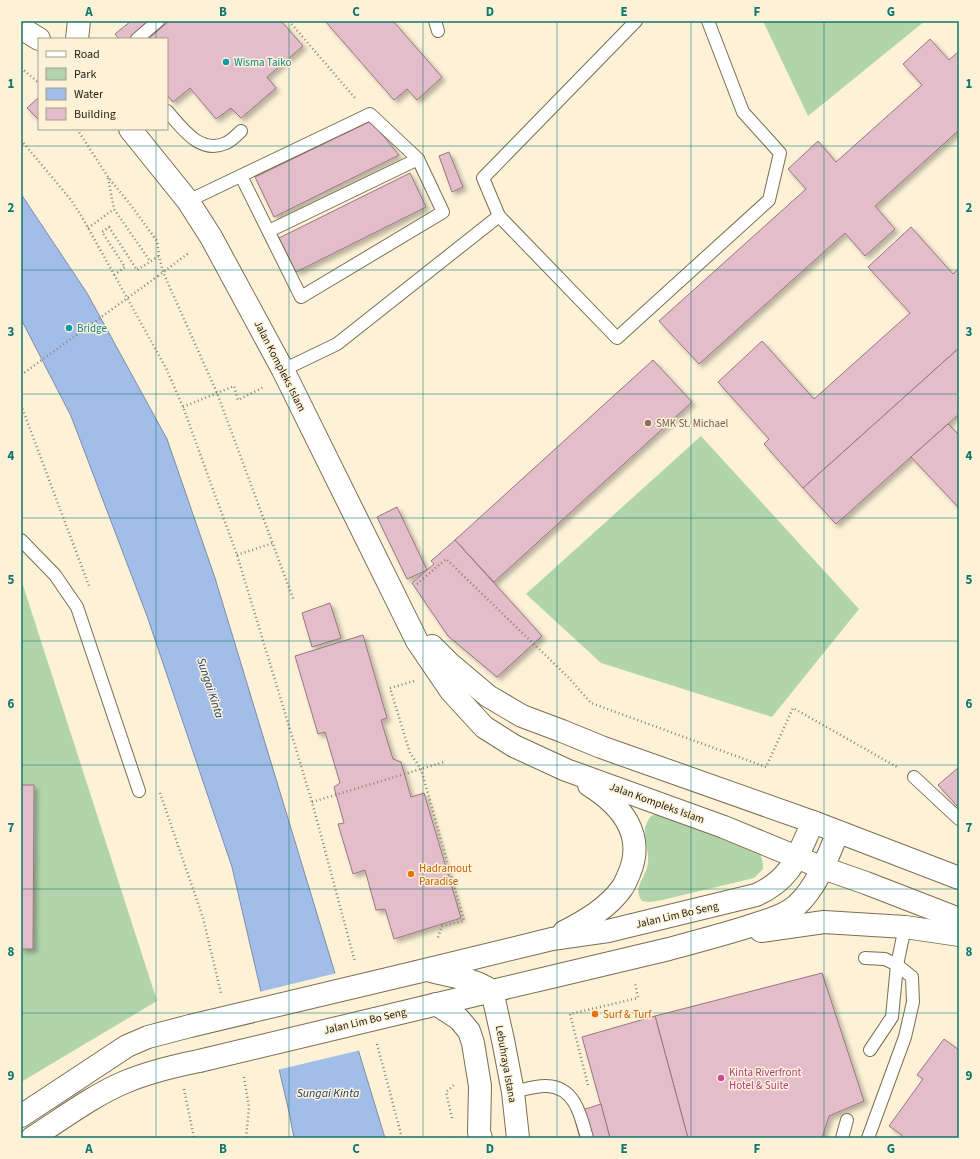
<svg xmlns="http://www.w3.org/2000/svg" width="980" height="1159" font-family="'Source Sans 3',sans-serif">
<defs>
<filter id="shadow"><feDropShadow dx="3.5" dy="3.5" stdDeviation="2" flood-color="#0004"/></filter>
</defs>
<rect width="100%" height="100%" fill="#fdf2d7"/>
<g fill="#b1d4aa">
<polygon points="763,21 925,21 808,116"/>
<polygon points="701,436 859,609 772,717 601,663 526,594"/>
<polygon points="21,579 157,1001 21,1082"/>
<path d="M657,813L756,849C762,855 763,860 763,869L754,878L662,900L650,902L642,901C632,887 646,878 648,863C649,851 644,840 645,828C646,824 648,820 650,817Z"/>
</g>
<polygon fill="#a3bde9" stroke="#7c8da8" points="21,194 87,293 167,439 215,578 385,1138 294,1138 289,1112 232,867 147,616 71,416 21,319"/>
<polygon fill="#fdf2d7" points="337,973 361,1050 277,1070 259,992"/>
<g fill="#e3bdc9" stroke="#997682" filter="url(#shadow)">
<polygon points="131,21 169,21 148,39 119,39 115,34"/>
<polygon points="169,21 281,21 303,46 267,77 276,88 241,118 231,108 216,119 190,88 173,102 167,95 167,39 148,39"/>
<polygon points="325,21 393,21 442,77 417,100 407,89 394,100"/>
<polygon points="930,39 949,60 959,51 959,130 875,206 895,229 865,256 845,233 699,364 659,321 806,189 788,169 818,141 836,162 922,85 903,64"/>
<polygon points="39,97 39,120 27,108"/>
<polygon points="371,121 399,155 274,217 255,177"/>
<polygon points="449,152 463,187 452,192 439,156"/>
<polygon points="410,173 426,207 296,272 279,238"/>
<polygon points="911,227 953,274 959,268 959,348 803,488 764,444 769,439 718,382 762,341 814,399 910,313 868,267"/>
<polygon points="959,348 959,414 836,524 803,488"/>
<polygon points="653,360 692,402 494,582 455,540"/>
<polygon points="948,424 959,435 959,508 911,457"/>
<polygon points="397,507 427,570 407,579 377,517"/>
<polygon points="455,540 542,636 497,677 448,636 412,583 434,564 431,561"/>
<polygon points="330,603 341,638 312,647 302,613"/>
<polygon points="363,635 387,718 381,720 393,759 401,762 411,797 424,793 461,918 394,939 385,909 376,910 365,870 353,874 338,824 344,823 334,787 340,783 325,732 318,734 295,656"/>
<polygon points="959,767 959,808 938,785"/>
<polygon points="21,785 34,785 33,949 21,949"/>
<polygon points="822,973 864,1101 829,1116 822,1138 688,1138 655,1016"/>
<polygon points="655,1016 688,1138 610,1138 582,1037"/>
<polygon points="944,1039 959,1050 959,1138 900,1138 902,1135 889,1126 923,1079 917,1075"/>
<polygon points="601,1104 610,1138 580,1138 573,1113"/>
</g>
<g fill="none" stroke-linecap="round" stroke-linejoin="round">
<g stroke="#7b6e50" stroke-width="14">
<g id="lane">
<polyline points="435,21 438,31"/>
<polyline points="636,21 483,178 499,216 617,338 769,200 780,153 743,112 708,21"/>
<polyline points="137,39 158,21"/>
<path d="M167,111C182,128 200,155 226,143C231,141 237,135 241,131"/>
<polyline points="188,201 370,114 418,159 443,212 301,297 241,176"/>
<polyline points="269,231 418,159"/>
<polyline points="283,370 337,344 499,216"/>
<polyline points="21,540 55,575 77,607 139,791"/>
<polyline points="914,777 959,819"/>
<polyline points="865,958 885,959 897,965 912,977 913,1002 905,1037 868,1138"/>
<polyline points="870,1050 892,1017 897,965 905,927"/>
<path d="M513,1092C523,1090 537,1085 547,1086C575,1087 581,1116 587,1138"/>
<polyline points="842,1138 847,1120"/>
</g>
</g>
<g stroke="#7b6e50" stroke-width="24">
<g id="secondary">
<polyline points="21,28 39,39"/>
<polyline points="77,39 79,21"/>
<polyline points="130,129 188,201 211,237 283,370 417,641 451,691 484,727 514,746 566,770 724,827 823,868 866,883 959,919"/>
<polyline points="432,646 450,664 488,696 522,716 562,731 601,747 813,822 959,878"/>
<polyline points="761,931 824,922 905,927 959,935"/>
<path d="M564,932C585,921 608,908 622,888C625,884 627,878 629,874C646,835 621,805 589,785"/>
<path d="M431,971C453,977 472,978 492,991"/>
<path d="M417,972L552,939L608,931L756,895C792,879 797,856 813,822"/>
<polyline points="492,991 503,1040 513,1092 518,1138"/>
<polyline points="436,1004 459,1019 469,1031 473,1043 480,1086 479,1132 481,1138"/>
<path d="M425,1007C506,987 588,969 669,949C695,942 721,935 747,927C764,921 783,917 797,905C818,885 827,858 838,832"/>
<polyline points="21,1116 127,1046 148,1037 190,1026"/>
<path d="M32,1138C62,1119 92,1096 125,1082C149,1072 174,1066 199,1061"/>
</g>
</g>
<g stroke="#8b8370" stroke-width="2.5" stroke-dasharray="1 3" stroke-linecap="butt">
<polyline points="289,21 355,98"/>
<polyline points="21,68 39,83"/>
<polyline points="77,129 108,177 130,204 157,241 159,256 163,272 217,393 294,601"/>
<polyline points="21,140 71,200 82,217 166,368 183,407 237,555 312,802 355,962"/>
<polyline points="108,178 114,209 150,261"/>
<polyline points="88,228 114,209"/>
<polyline points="114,275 125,267 102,232 109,227 137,270 159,256"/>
<polyline points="158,276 190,252"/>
<polyline points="21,405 89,586"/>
<polyline points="183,407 234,386 238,400 264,387"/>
<polyline points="237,555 273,543"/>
<polyline points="417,584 446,559 568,677 591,703 766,767 793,708 897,767"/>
<polyline points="414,681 390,688 410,753 421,769 464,921 442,926 437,940"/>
<polyline points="160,793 203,918 221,993"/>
<polyline points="312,802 444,762"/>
<polyline points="377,1044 402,1138"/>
<polyline points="244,1077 249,1108 246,1138"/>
<polyline points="588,1085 570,1014 638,998 635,983"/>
<polyline points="184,1089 194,1138"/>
<polyline points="452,1118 446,1092 454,1085"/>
<polyline points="447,1138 454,1137"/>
</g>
<use href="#lane" stroke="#fff" stroke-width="12"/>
<use href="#secondary" stroke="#fff" stroke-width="22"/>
<g stroke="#7b6e50" stroke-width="24" stroke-linecap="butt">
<g id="secondary-bridge">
<polyline points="190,1026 417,972"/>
<polyline points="199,1061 425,1007"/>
</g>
</g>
<polyline stroke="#8b8370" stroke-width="2.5" stroke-dasharray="1 3" stroke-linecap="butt" points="21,375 158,276"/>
<use href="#secondary-bridge" stroke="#fff" stroke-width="22"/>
</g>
<path fill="none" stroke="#0f766e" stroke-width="1" stroke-opacity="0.55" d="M156,21V39M289,21V1138M423,21V1138M557,21V1138M691,21V1138M824,21V1138M156,129V1138M21,146H959M21,270H959M21,394H959M21,518H959M21,641H959M21,765H959M21,889H959M21,1013H959"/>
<g fill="#0f9aa8" stroke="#fdf2d7" stroke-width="1.5">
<circle cx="226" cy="62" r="4"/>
<circle cx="69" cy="328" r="4"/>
</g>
<circle fill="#8d6e63" stroke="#fdf2d7" stroke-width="1.5" cx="648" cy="423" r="4"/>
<g fill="#e8710a" stroke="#fdf2d7" stroke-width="1.5">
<circle cx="411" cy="874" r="4"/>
<circle cx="595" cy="1014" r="4"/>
</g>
<circle fill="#d1479c" stroke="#fdf2d7" stroke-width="1.5" cx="721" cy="1078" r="4"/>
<g text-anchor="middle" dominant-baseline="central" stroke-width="3" stroke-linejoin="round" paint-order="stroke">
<g font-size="11" fill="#0d838f" stroke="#fdf2d7" text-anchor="start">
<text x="234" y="62">Wisma Taiko</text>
<text x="77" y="328">Bridge</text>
</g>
<g font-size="11" fill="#221d11" stroke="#fdf2d7">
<text transform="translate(280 366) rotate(63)">Jalan Kompleks Islam</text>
<text transform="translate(657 803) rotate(20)">Jalan Kompleks Islam</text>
<text transform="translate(677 915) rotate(-13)">Jalan Lim Bo Seng</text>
<text transform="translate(365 1021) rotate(-13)">Jalan Lim Bo Seng</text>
<text transform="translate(506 1064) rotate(80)">Lebuhraya Istana</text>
</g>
<g font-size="11" fill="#785e54" stroke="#fdf2d7" text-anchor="start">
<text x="656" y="423">SMK St. Michael</text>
</g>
<g font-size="11" fill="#c56008" stroke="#fdf2d7" text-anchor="start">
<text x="419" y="868">Hadramout<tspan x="419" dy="13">Paradise</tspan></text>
<text x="603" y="1014">Surf &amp; Turf</text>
</g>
<g font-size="11" fill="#b23c85" stroke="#fdf2d7" text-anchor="start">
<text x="729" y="1072">Kinta Riverfront<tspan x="729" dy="13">Hotel &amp; Suite</tspan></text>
</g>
<g font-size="12" font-style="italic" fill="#1f3d73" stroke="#fdf2d7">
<text transform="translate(210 688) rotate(72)">Sungai Kinta</text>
<text x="328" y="1093">Sungai Kinta</text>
</g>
</g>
<rect width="980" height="1159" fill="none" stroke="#fdf2d7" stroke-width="44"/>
<rect x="38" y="38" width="130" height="92" fill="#fdf2d7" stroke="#a59d88"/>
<rect x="46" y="51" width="20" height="6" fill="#ffffff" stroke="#a59d88"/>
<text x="74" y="58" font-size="12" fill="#221d11">Road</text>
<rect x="46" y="68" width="20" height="12" fill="#b1d4aa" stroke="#a59d88"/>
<text x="74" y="78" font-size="12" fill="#221d11">Park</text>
<rect x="46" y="88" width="20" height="12" fill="#a3bde9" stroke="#a59d88"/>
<text x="74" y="98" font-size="12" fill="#221d11">Water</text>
<rect x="46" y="108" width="20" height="12" fill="#e3bdc9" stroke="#a59d88"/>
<text x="74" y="118" font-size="12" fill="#221d11">Building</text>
<rect x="22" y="22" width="936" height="1115" fill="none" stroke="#0f766e" stroke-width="1.5"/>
<g font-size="13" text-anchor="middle" font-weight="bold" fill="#0f766e">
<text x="89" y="16">A</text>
<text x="223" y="16">B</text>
<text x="356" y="16">C</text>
<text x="490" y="16">D</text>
<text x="624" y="16">E</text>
<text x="757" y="16">F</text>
<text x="891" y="16">G</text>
<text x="11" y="88">1</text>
<text x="969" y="88">1</text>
<text x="11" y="212">2</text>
<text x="969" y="212">2</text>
<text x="11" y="336">3</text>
<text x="969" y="336">3</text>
<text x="11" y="460">4</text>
<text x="969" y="460">4</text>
<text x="11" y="584">5</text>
<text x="969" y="584">5</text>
<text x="11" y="708">6</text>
<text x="969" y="708">6</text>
<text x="11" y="832">7</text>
<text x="969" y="832">7</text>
<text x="11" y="956">8</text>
<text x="969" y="956">8</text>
<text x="11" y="1080">9</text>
<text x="969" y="1080">9</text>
<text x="89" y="1153">A</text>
<text x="223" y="1153">B</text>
<text x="356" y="1153">C</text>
<text x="490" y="1153">D</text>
<text x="624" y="1153">E</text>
<text x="757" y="1153">F</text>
<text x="891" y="1153">G</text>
</g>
</svg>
